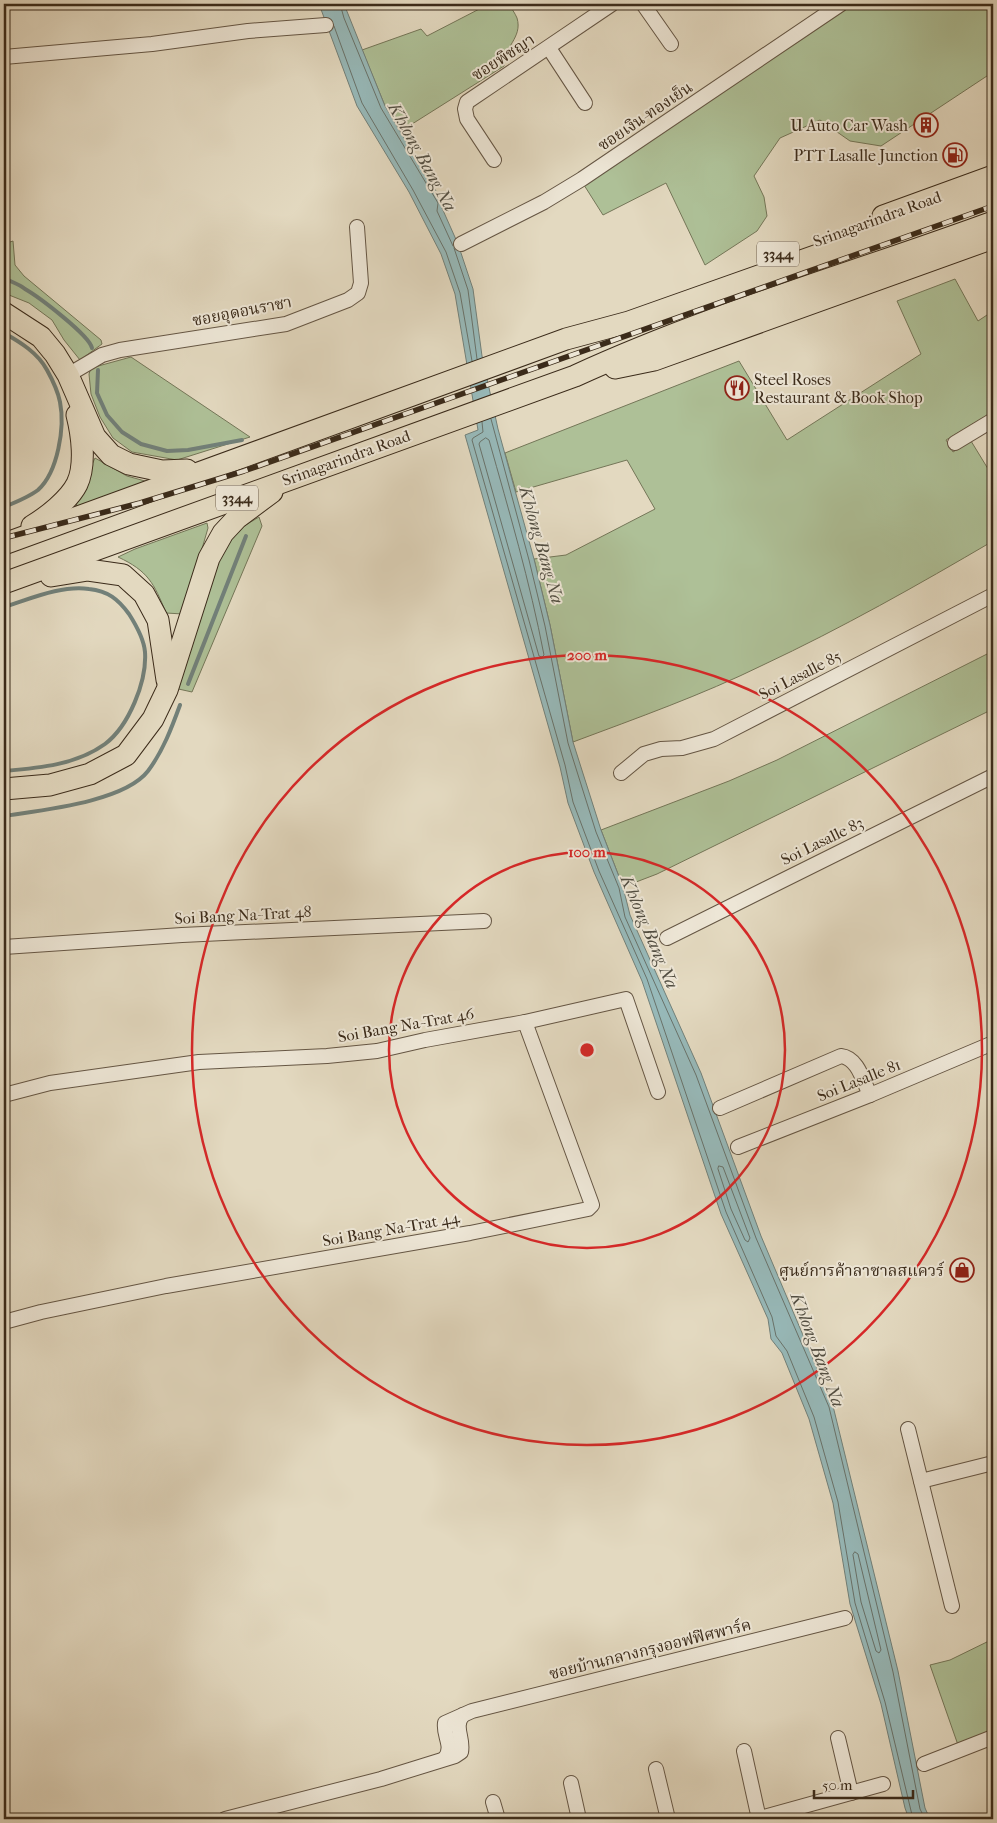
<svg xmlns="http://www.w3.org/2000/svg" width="997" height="1823" font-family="'IM FELL French Canon','Noto Serif Thai',serif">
<rect width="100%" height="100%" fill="#e3d9c0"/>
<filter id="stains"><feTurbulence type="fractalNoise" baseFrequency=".004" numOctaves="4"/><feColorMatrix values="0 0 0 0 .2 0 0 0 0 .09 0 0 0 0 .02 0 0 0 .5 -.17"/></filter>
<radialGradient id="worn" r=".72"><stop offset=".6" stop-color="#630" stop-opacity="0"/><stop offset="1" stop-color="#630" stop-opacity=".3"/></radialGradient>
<g fill="#aec097" stroke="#747658">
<path d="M489,4H509C511,8 515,13 517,18C523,38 503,47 504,66L401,131L385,106L362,50L421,29L427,36Z"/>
<polygon points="847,4 993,4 993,72 881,146 850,141 820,120 780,138 754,176 764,197 767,216 757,231 705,265 666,183 603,215 584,185"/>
<polygon points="13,241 15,265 24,276 101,340 102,344 80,360 64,340 52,320 29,303 4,293 4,244"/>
<path d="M955,279L978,321L993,311V412L946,440L953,452L971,441L993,477V541C918,585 842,628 763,665C702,695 637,718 573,742L550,625L534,559L566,555L655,509L627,460L516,492L505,453L739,361L787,440L921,354L897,301Z"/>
<polygon points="131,357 250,437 177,460 132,452 113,438 100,417 91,394 89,374 91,368"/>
<polygon points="95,458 127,476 145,481 141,485 77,507 75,501"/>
<polygon points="259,517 262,526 192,692 174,688 224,544 244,526"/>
<path d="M207,523L208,528L183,614L166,613C154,583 148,571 118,557L135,549Z"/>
<polygon points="993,651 993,709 657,874 623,887 601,830 729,781 777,760"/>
<polygon points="993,1639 993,1732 958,1745 930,1665 950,1660"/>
</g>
<polygon fill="#97b9b9" stroke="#728079" points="319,4 344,4 385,106 445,206 442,208 458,244 473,289 482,356 498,429 534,559 550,625 573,742 601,830 623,887 630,915 701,1073 761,1236 833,1406 898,1671 925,1808 930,1819 909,1819 905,1808 881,1704 850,1604 833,1503 809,1419 782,1353 771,1339 768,1319 721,1214 642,981 594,872 568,803 560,767 465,435 478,430 455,294 441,254 409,192 357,106"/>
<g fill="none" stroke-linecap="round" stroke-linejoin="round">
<g stroke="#69726a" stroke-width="1">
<polyline points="340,4 344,18 381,108 438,203 437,211 453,246"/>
<polyline points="334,26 362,103 413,190 446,252 460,293 472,361"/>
<polyline points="454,248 468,290 477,359"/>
<polyline points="491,419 529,560 545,626 568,743 596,832 619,888 625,917 696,1075 756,1238 829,1407 893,1672 920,1809 925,1819"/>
<polyline points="482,422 483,432 473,438 472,440 565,765 573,802 599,871 647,979 726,1212 772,1317 776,1336 787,1351 814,1417 838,1502 855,1603 885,1702 913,1819"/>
<path d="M486,438L489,440C509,511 530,582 544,655L542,657L539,656L479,444L480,442Z"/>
<polygon points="719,1166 723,1167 750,1238 748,1242 745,1240 731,1209 718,1169"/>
<polygon points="855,1552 858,1554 881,1650 879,1653 876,1651 861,1602 853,1555"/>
</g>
<g stroke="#728079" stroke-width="4">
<path d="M4,278C11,282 19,284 25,289C39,297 89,335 92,348"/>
<path d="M4,333C20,342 38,353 47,370C52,379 58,392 60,402C65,427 58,472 38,490C29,497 14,503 4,507"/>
<polyline points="98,370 97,393 107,415 122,432 141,444 167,451 188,450 242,440"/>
<path d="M4,607C30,599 61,585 89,589C108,591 118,599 129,614C136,625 144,639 145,652C147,681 129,726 105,744C76,765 39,768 4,771"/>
<polyline points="188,684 246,536"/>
<path d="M4,816C42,810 124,802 148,771C163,751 172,727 180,705"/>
</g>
<g stroke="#655644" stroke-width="16">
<g id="minor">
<polyline points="643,4 671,44"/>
<polyline points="549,48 585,103"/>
<polyline points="4,57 152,44 248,31 326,25"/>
<polyline points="494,160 467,119 465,109 467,102 612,4"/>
<polyline points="461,244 544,202 582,179 841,4"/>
<polyline points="68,375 102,355 120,350 286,324 348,300 358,293 361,283 357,227"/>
<polyline points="955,443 993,420"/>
<polyline points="621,773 644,754 661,749 682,748 714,739 993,595"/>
<polyline points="667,938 993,776"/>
<polyline points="4,947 182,935 484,921"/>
<polyline points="4,1095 50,1083 199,1062 327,1056 377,1051 425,1040 525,1022 626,999 658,1092"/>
<path d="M720,1108L841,1056C858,1058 863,1081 870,1095"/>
<polyline points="738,1147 870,1095 993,1043"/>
<polyline points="4,1322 41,1312 166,1286 470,1233 588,1209 592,1205 591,1202 525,1022"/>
<polyline points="908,1429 952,1606"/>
<polyline points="921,1481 993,1463"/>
<polyline points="838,1738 851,1793"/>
<polyline points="744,1751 759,1819"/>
<path d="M445,1758C454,1746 443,1736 445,1723L472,1711L845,1618"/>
<polyline points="924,1764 993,1737"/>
<polyline points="656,1769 668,1819"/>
<polyline points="571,1783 579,1819"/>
<polyline points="493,1802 498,1819"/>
<path d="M225,1819L381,1779L455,1756L461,1752C464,1738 453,1727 463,1715"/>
<polyline points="757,1819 883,1784"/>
</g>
</g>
<g stroke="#3b2b1a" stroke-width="23">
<g id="primary">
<polyline points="883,216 993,176"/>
<polyline points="4,313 41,337 55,354 68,375 95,437 111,455 129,464 162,471 187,470"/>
<polyline points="615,368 654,360 993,238"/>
<path d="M32,526C47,517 69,500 77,484C86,465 82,435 77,415"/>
<polyline points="4,544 566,339 629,322 993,193"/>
<polyline points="51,576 88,570 123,575 144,594 158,620 167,680"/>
<path d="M4,583L575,376C710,314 854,273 993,222"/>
<polyline points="4,789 50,785 90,774 126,755 153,719 167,690 209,558 223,533 237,518 272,492"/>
</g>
</g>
<use href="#minor" stroke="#ede6d6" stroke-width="14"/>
<use href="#primary" stroke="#e3d9c0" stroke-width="21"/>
<g stroke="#3b2b1a" stroke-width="5.5">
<polyline id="rail" points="4,538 140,503 244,471 993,206"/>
</g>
<use href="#rail" stroke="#ede6d6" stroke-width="4" stroke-dasharray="11" stroke-linecap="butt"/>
</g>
<g fill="none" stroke="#d62828" stroke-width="2.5">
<circle cx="587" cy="1050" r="198"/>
<circle cx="587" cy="1050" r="395"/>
</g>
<defs>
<g id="building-ring" transform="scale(1.25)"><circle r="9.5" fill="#ede6d6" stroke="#8f2418" stroke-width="1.5"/><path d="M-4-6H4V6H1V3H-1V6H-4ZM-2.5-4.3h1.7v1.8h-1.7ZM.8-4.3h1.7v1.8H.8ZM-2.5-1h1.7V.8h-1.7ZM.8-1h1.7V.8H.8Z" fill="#8f2418"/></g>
<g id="fuel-ring" transform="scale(1.25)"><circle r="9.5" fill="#ede6d6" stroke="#8f2418" stroke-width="1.5"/><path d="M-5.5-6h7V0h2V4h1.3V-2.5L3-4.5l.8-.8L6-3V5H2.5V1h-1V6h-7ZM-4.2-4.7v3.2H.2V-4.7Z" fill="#8f2418"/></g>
<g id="restaurant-ring" transform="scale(1.25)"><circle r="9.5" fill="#ede6d6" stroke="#8f2418" stroke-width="1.5"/><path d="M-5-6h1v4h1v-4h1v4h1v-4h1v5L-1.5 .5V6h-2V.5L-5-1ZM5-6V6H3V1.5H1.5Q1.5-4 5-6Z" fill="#8f2418"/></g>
<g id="shop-ring" transform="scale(1.25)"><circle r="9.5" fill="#ede6d6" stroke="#8f2418" stroke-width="1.5"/><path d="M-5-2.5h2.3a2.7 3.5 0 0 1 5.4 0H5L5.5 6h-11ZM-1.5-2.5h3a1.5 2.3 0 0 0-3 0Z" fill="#8f2418"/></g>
</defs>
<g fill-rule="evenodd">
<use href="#building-ring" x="926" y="125"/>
<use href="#fuel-ring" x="955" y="155"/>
<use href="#restaurant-ring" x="737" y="388"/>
<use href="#shop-ring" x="962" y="1270"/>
</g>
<g text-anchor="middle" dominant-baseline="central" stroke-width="4" stroke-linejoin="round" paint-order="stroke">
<g fill="#ede6d6" stroke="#706352" stroke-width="1">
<rect x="757" y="241.5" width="42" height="25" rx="4"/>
<rect x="216" y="485.5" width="42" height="25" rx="4"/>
</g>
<g font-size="15" font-weight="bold" fill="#3b2b1a">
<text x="778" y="254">3344</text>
<text x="237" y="498">3344</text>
</g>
<g font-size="16" fill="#3b2b1a" stroke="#ede6d6">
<text transform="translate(503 57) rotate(-33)">ซอยพิชญา</text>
<text transform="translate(645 116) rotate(-34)">ซอยเงิน-ทองเย็น</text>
<text transform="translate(877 219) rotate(-20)">Srinagarindra Road</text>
<text transform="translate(242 311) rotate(-11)">ซอยอุดอนราชา</text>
<text transform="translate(346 458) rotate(-20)">Srinagarindra Road</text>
<text transform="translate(800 675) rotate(-27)">Soi Lasalle 85</text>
<text transform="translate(822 841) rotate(-26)">Soi Lasalle 83</text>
<text transform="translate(243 915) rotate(-3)">Soi Bang Na-Trat 48</text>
<text transform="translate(406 1025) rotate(-10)">Soi Bang Na-Trat 46</text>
<text transform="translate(859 1080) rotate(-22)">Soi Lasalle 81</text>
<text transform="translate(391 1229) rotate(-10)">Soi Bang Na-Trat 44</text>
<text transform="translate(650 1649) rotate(-14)">ซอยบ้านกลางกรุงออฟฟิศพาร์ค</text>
</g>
<g font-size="16" fill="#3b2b1a" stroke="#ede6d6" text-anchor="end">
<text x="908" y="125">U Auto Car Wash</text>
<text x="938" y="155">PTT Lasalle Junction</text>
<text x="754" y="379" text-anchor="start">Steel Roses<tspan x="754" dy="18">Restaurant &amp; Book Shop</tspan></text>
<text x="944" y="1270">ศูนย์การค้าลาซาลสแควร์</text>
</g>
<g font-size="18" font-style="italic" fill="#524e42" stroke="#ede6d6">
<text transform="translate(422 157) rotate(61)">Khlong Bang Na</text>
<text transform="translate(541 545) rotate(74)">Khlong Bang Na</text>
<text transform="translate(649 932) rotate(67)">Khlong Bang Na</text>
<text transform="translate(817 1350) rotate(69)">Khlong Bang Na</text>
</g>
</g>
<circle cx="587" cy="1050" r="8" fill="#d62828" stroke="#ede6d6" stroke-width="2.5"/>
<g font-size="15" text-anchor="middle" font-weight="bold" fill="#d62828" stroke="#ede6d6" stroke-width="4" stroke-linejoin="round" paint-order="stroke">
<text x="587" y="660">200 m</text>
<text x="587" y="857">100 m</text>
</g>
<rect width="997" height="1823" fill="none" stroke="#e3d9c0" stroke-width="20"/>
<rect x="5" y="5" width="987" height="1813" fill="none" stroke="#3b2b1a" stroke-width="2.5"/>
<rect x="10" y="10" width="977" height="1803" fill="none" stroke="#3b2b1a"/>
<path d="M814 1790v8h99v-8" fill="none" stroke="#3b2b1a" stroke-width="2.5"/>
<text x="822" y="1790" font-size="15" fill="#3b2b1a" stroke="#ede6d6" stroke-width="4" paint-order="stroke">50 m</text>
<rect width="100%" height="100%" filter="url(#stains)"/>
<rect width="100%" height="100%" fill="url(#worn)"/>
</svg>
